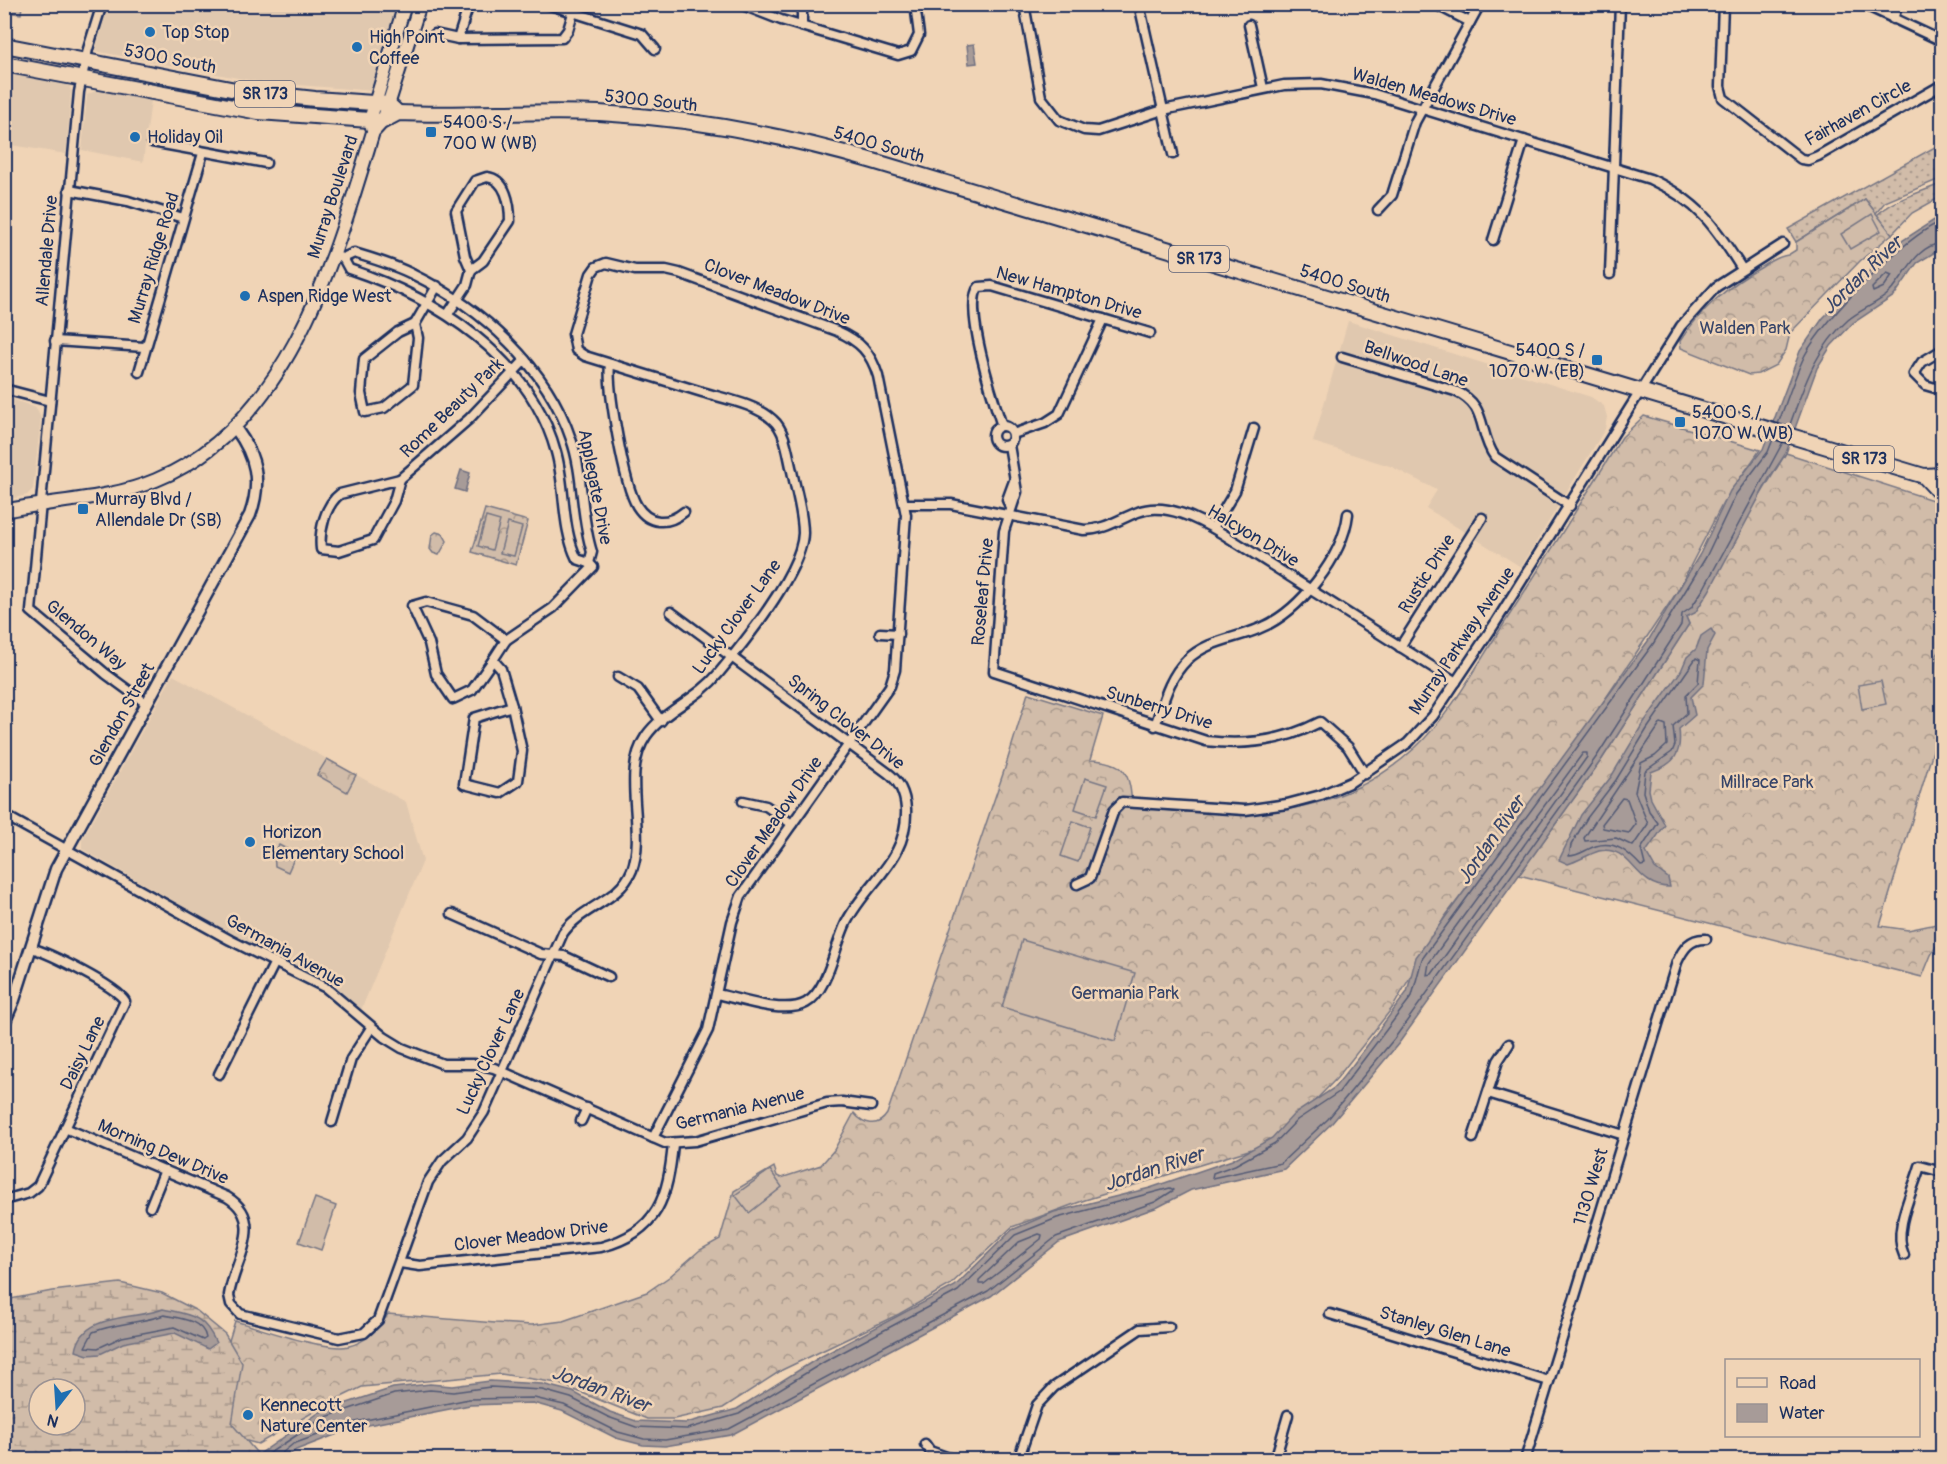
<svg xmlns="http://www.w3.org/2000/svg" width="1947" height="1464" font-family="Pangolin,sans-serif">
<defs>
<pattern id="grass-dots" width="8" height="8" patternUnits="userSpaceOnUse" patternTransform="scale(1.5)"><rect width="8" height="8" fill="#d1bca9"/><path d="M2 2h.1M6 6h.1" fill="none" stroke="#a9998d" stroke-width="1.8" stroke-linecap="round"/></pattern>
<pattern id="forest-crowns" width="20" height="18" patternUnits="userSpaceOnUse" patternTransform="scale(1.5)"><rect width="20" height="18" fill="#d1bca9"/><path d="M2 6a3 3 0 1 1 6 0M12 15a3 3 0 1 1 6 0" fill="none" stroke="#a9998d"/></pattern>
<pattern id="wetland-marsh" width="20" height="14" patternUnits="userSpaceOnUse" patternTransform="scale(1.5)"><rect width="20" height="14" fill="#d1bca9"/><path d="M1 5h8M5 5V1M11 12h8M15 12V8" fill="none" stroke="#a9998d"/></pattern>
</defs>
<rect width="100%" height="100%" fill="#f0d4b6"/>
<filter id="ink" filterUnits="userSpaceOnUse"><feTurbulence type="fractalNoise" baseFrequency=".0167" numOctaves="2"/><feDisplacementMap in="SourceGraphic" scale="12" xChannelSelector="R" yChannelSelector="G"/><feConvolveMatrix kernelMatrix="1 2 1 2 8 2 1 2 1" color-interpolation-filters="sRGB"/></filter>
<g filter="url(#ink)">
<g fill="#e0c8af">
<polygon points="109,5 402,5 375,91 259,82 95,51"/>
<polygon points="4,71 69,85 71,91 66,154 5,144"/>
<polygon points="99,89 151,100 143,162 82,150 87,95"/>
<polygon points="1348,321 1591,397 1604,406 1607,417 1605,429 1521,567 1426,508 1437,490 1390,466 1313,442"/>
<polygon points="4,396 36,408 41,418 33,489 27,495 5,500"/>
<polygon points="173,675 406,802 423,861 361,1010 331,984 241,939 82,849 82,840"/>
</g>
<g fill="url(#grass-dots)" stroke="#767684" stroke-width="1.5">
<polygon points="1942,143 1942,178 1885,202 1876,213 1865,199 1796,242 1788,229"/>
<path d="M1942,183V196L1912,213L1892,234L1877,215C1895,198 1921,193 1942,183Z"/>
</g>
<g fill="url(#forest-crowns)" stroke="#767684" stroke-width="1.5">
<polygon points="4,5 22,5 21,14 5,12"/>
<path d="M1865,199L1892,234L1860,261L1790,333L1786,350L1776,365L1758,374L1749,375L1681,348L1680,341C1702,308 1728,286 1762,267C1770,262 1778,256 1788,255L1796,250V242Z"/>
<path d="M1644,416L1760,450L1723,503L1677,592L1567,756L1444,918L1393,1007L1337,1078L1275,1142L1085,1200L1012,1227L950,1285L899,1314L782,1370L723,1408L674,1419H647L557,1383L501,1374L362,1387L329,1403L258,1444L202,1429L235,1321C260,1328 326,1352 349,1346C366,1342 380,1328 388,1314L495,1323L532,1325L563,1321L647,1292L669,1277L700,1250L720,1239L734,1191L774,1167L777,1176L781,1178L821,1165L834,1150L854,1113C864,1125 878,1128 887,1114L1005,768L1028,693L1103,716L1090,760C1126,761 1130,773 1132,807C1235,818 1334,824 1416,747C1449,716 1473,672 1498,633C1540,568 1581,503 1622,437Z"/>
<polygon points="1786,453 1942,503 1942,648 1937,655 1942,721 1880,926 1908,930 1936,924 1942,936 1931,955 1922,977 1519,875 1602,759 1689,624 1686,617"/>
<polygon points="485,509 528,521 516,565 472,552"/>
<polygon points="436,532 443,534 447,541 439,555 433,553 430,549 432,535"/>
<polygon points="327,759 356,775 347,792 317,775"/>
<polygon points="279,845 296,854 288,872 275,866 274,853"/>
</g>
<path fill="url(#wetland-marsh)" stroke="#767684" stroke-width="1.5" fill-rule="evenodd" d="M120,1283L162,1293L197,1311L225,1334L242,1363L232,1424L262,1459L5,1460V1300L52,1291ZM39,1389H75V1425H39Z"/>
<g fill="#d1bca9" stroke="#767684" stroke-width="1.5">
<polygon points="1872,214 1881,231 1850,249 1841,234"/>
<polygon points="486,517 500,521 492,550 478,546"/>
<polygon points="508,523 522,527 514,556 500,553"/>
<polygon points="1881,681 1886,704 1862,709 1858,685"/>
<polygon points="1085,778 1107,785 1096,816 1075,809"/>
<polygon points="1073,821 1090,827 1078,862 1061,856"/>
<polygon points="1022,940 1135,973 1115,1041 1002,1007"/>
<polygon points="770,1170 782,1187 749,1213 735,1195"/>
<polygon points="315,1198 336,1206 321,1250 299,1242"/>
</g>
<g fill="#a79b98" stroke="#6f7081" stroke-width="1.5">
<polygon points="974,44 977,63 969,64 967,45"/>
<polygon points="1942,215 1942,248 1917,263 1894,296 1853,323 1831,346 1817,368 1786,453 1770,477 1709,591 1695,613 1686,617 1689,624 1602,759 1399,1043 1332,1123 1284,1169 1191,1190 1158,1207 1059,1242 991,1296 731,1435 665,1446 643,1445 616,1438 562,1411 533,1403 470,1405 353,1428 296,1450 284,1459 251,1460 320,1412 393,1388 430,1384 452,1386 490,1381 542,1384 573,1392 610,1412 636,1421 686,1423 737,1409 820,1357 955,1286 1012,1230 1054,1212 1150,1188 1232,1160 1272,1138 1293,1115 1334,1088 1352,1066 1407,992 1416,957 1648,641 1700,554 1730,491 1763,449 1800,351 1823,318 1894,246"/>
<polygon points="461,470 470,473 465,492 455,489"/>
<path d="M1711,629L1715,635L1707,650L1704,684L1691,697L1695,715L1679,729C1682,754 1675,764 1651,772L1649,790L1651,799L1665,825L1646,852L1655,868L1668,878L1670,887C1634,888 1632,844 1599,851C1589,854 1578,861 1568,864L1559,860L1581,815L1611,777L1642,725L1681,671L1687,657L1696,649L1701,636Z"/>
<path d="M163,1309C191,1315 204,1315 216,1343L208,1349L175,1333L123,1343L100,1354L88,1355L76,1351C82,1312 135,1320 163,1309Z"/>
</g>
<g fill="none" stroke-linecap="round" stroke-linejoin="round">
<g stroke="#535a75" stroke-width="1.5">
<polygon points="1887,273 1892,275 1884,287 1873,292 1872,288"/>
<path d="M1778,424C1787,401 1794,377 1805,355C1824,319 1905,236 1942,221"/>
<path d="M1789,427C1804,386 1815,349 1848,320C1861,309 1879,303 1890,292C1907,274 1915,246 1942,243"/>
<polyline points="1773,439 1768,452 1736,494 1706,557 1653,644 1422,959 1412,996 1339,1092 1297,1120 1275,1143 1235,1165 1213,1173 1212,1178 1281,1163 1328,1119 1394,1039 1597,756 1681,625 1682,614 1691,608 1704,588 1783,442"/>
<path d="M1696,658L1700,660L1698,683L1686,695L1687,713L1673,726L1675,745L1672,752L1645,771L1643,792L1649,811L1658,823L1641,849L1645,865L1641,866C1629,853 1615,840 1596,846C1586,849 1579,856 1569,856L1571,845L1587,818L1616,780L1647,729Z"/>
<polygon points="1661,723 1666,725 1667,745 1655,756 1641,763 1635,792 1648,824 1633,846 1616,838 1585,841 1584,838"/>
<polygon points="1583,753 1587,753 1587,757 1432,974 1427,975 1429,963"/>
<polygon points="1622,798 1627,799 1636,824 1629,833 1603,828 1602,824"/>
<polygon points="1039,1234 1042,1235 1041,1239 984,1284 979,1284 979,1280 1019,1242"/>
<path d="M164,1315C180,1318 203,1320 206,1338L203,1340L174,1327L122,1337L98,1348L85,1347L93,1332C117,1323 141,1323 164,1315Z"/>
<polyline points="259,1460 323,1418 394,1394 430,1390 453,1392 490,1387 542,1390 571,1398 608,1417 636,1427 687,1429 739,1414 824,1362 958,1291 1015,1235 1057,1218 1170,1188 1174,1190 1155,1202 1056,1237 988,1291 729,1429 665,1440 644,1439 618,1432 564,1405 534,1398 469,1399 351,1423 293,1444 282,1453 281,1460"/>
</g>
<g stroke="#1b2f5e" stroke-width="13">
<g id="minor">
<polyline points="102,4 88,49 79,92 31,611 106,674 147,704"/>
<polyline points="547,4 642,34 655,49"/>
<polyline points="740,4 781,20 898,55 911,51 919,35 915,4"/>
<path d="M1024,4L1041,97L1059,120L1084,130L1098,131L1163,110L1284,85L1321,84L1374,94L1650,179C1698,201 1715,226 1742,269"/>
<polyline points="1139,4 1173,154"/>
<polyline points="1435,4 1470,22"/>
<polyline points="1723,4 1720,86 1723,98 1801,159 1808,160 1818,156 1942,85"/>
<polyline points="1863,4 1942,41"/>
<polyline points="1893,19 1898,4"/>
<polyline points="1249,25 1263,88"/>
<polyline points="802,26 802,4"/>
<polyline points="435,34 458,39 562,38 568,30 573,13"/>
<polyline points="458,39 469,4"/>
<polyline points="152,142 266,163"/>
<path d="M487,177C506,179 510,204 510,221L483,261L471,270L465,256L456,211L475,181Z"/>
<polyline points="69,190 128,201 183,218"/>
<polyline points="1378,210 1392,195 1415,122 1480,4"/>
<polyline points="1493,240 1524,140"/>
<path d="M338,257L343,258L354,253C374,259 395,265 414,275C482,308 547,367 571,439C584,475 580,515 592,552L589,563"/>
<path d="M343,258L349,269C436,298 530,357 556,452C566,487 561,527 577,559L589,563L593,567L553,608L506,640L493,660L501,669L512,706"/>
<polyline points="1610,274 1620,4"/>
<polyline points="448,314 467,285 471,270"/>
<polygon points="415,324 418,338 413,385 384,408 365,412 361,393 364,359 398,332"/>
<polyline points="415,324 437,286"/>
<polyline points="55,341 144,347"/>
<polyline points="1942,350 1922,362 1914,374 1925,385 1942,390"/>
<path d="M1342,357L1455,391C1489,406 1477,432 1495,457L1570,506"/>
<path d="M610,364C607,388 624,485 637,506C649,525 668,525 684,512"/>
<polyline points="139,372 203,153"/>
<polyline points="4,389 50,401"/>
<circle cx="1003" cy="436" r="10"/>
<path d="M1002,426C994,402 962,304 979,287L992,286L1150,333"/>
<polyline points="1013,434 1045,423 1059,414 1103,319"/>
<path d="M1009,445L1017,492L1004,531L994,671L1206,741C1247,746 1284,741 1320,722L1348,747L1365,774"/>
<path d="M400,479L394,501L373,540L339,551L321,549C319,532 325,505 340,494Z"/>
<polyline points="400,479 469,419 525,360"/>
<path d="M905,504H951L1084,530C1105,530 1119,519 1138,512C1165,501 1200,520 1223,534L1456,682"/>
<polyline points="1011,508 1007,500 1014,481"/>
<polyline points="1213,528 1235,491 1254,428"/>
<path d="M671,612L888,773C900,782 905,794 906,809C908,861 867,881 846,923C835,945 828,991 806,1003C784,1015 740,999 717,994"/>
<polyline points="880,633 898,634"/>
<polyline points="1400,647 1482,518"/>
<polyline points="493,660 472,690 453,699 436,674 429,643 412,606 426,602 473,615 506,640"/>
<polyline points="618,677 638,689 661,721"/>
<polygon points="512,706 522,751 518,781 500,793 464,784 474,718"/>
<path d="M1155,726C1163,703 1169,677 1187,660C1206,641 1234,639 1258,629C1299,613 1343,557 1348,514"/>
<polyline points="743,801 766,806 792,824"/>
<polyline points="4,815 230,940 326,988 384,1037 402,1048 443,1064 475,1064 494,1068 665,1143 695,1141 827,1103 842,1102 871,1106"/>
<polyline points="1077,884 1090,878 1114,810 1122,802 1245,810 1287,804 1321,795 1351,782 1408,743 1433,716 1494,625 1681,326 1716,287 1783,244"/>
<polyline points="452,914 541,954 564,956 609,977"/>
<polyline points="219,1074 275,962"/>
<polyline points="1488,1093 1624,1135"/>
<polyline points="581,1121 587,1108"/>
<polyline points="332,1122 351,1059 371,1028"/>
<path d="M65,1128L227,1197C267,1221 234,1261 229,1295L231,1304L240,1314L339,1338L364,1333L378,1320L428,1182L442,1161L467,1138L484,1112L563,933C582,906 619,902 632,870C647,829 620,774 646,736C664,710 698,699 718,674C743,644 802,571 803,533C803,513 796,491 792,471C788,456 786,431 773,420C756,404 725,399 702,392C663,380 624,368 585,356L576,350L573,334L591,274L596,267L606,263L635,270H666L679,273L837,331C860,341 871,353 878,376L906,515L895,670L890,686L741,896L732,922L708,1030L653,1138"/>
<polyline points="1473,1138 1498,1061 1509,1044"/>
<path d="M4,1200L29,1193L38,1186L125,1001C116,986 49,953 31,948"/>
<polyline points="150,1207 165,1170"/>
<path d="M1904,1255C1892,1230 1913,1191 1920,1166L1942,1172"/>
<path d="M400,1263L420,1266L601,1247C659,1232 668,1196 673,1144"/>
<polyline points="1330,1314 1549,1381"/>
<polyline points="925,1444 930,1451 955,1460"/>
<polyline points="1018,1460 1037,1405 1054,1387 1140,1329 1169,1327"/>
<polyline points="1275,1460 1288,1415"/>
<path d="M1525,1460L1677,962C1683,949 1690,938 1706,939"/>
</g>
</g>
<g stroke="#1b2f5e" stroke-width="15">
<path id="tertiary" d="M4,1023L14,1000L56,869L250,515C262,482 256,456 236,429"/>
</g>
<g stroke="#1b2f5e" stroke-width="16">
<g id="secondary">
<polyline points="372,127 370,120 405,4"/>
<path d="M4,511C54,500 109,500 156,480C289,426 335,257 373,132L383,121L420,4"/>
</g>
</g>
<g stroke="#1b2f5e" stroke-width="18">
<g id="primary">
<polyline points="4,45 241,91 315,99 388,104 398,113"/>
<path d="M4,64L259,112L383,121L398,113C465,116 532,110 599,113C692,118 783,135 873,161L1924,476L1942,475"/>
<polyline points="1924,476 1936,489 1942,491"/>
</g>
</g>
<use href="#minor" stroke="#f0d4b6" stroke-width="8"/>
<use href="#tertiary" stroke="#f0d4b6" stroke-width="10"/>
<use href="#secondary" stroke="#f0d4b6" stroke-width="12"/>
<use href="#primary" stroke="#f0d4b6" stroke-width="14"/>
</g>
</g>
<g fill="#1f6fb2" stroke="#f0d4b6" stroke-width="2">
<circle cx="150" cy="32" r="6"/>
<circle cx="357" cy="47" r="6"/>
<rect x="425" y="126" width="12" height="12" rx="3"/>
<circle cx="135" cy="137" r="6"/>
<circle cx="245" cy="296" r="6"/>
<rect x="1591" y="354" width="12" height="12" rx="3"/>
<rect x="1674" y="416" width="12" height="12" rx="3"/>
<rect x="77" y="503" width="12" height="12" rx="3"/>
<circle cx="250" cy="842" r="6"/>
<circle cx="248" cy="1415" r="6"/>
</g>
<g text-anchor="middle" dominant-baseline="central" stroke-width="5" stroke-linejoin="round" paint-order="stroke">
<g fill="#f0d4b6" stroke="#5b6078" stroke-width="1.5">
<rect x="235" y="81" width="60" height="26" rx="4.5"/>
<rect x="1169" y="246" width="60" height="26" rx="4.5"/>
<rect x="1834" y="446" width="60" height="26" rx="4.5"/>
</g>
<g font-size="16" font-weight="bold" fill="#1b2f5e">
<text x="265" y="94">SR 173</text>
<text x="1199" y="259">SR 173</text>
<text x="1864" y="459">SR 173</text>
</g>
<g font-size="18" fill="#1b2f5e" stroke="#f0d4b6" text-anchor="start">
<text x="162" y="32">Top Stop</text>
<text x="369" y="37">High Point<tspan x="369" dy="21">Coffee</tspan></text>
<text x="443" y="122">5400 S /<tspan x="443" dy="21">700 W (WB)</tspan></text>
<text x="147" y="137">Holiday Oil</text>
<text x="257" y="296">Aspen Ridge West</text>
<text x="1585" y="350" text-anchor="end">5400 S /<tspan x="1585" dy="21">1070 W (EB)</tspan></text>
<text x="1692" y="412">5400 S /<tspan x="1692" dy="21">1070 W (WB)</tspan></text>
<text x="95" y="499">Murray Blvd /<tspan x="95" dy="21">Allendale Dr (SB)</tspan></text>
<text x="262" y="832">Horizon<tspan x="262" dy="21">Elementary School</tspan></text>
<text x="260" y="1405">Kennecott<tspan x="260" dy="21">Nature Center</tspan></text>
</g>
<g font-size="18" fill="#1b2f5e" stroke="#f0d4b6">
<text transform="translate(170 59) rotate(11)">5300 South</text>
<text transform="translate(1434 97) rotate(16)">Walden Meadows Drive</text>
<text transform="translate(651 101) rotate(6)">5300 South</text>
<text transform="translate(1858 113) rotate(-29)">Fairhaven Circle</text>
<text transform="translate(879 145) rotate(16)">5400 South</text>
<text transform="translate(333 197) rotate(-72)">Murray Boulevard</text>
<text transform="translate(47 251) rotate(-85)">Allendale Drive</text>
<text transform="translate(154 258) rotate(-73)">Murray Ridge Road</text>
<text transform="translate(1345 284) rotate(17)">5400 South</text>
<text transform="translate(777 292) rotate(21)">Clover Meadow Drive</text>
<text transform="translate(1069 293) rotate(16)">New Hampton Drive</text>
<text transform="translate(1416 364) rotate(19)">Bellwood Lane</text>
<text transform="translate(452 408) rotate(-44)">Rome Beauty Park</text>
<text transform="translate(595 487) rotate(79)">Applegate Drive</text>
<text transform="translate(1253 536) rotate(31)">Halcyon Drive</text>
<text transform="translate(1427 574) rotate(-58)">Rustic Drive</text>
<text transform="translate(983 592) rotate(-85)">Roseleaf Drive</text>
<text transform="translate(737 617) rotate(-54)">Lucky Clover Lane</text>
<text transform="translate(86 635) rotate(40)">Glendon Way</text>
<text transform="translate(1462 641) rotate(-56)">Murray Parkway Avenue</text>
<text transform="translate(1159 708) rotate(17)">Sunberry Drive</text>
<text transform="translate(122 715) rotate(-61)">Glendon Street</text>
<text transform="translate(846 722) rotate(38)">Spring Clover Drive</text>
<text transform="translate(774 822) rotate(-55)">Clover Meadow Drive</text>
<text transform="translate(285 951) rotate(29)">Germania Avenue</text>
<text transform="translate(491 1052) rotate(-65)">Lucky Clover Lane</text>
<text transform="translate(83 1053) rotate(-64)">Daisy Lane</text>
<text transform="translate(740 1109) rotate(-14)">Germania Avenue</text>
<text transform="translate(163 1152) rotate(23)">Morning Dew Drive</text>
<text transform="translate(1591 1187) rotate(-73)">1130 West</text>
<text transform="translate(531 1236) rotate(-7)">Clover Meadow Drive</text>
<text transform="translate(1445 1332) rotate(17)">Stanley Glen Lane</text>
</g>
<g font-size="18" fill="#364469" stroke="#f0d4b6">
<text x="1745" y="328">Walden Park</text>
<text x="1767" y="782">Millrace Park</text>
<text x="1125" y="993">Germania Park</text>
</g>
<g font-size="20" font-style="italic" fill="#37456a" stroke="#f0d4b6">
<text transform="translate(1862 275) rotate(-44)">Jordan River</text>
<text transform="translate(1491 840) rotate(-55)">Jordan River</text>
<text transform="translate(1154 1169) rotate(-18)">Jordan River</text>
<text transform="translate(601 1389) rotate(20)">Jordan River</text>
</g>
</g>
<rect width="1947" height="1464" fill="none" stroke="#f0d4b6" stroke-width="24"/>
<rect x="12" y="12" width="1923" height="1440" fill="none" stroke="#1b2f5e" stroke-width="2" filter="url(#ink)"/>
<rect x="1725" y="1359" width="195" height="78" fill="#f0d4b6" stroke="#9b9293" stroke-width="1.5"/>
<rect x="1737" y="1378" width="30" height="9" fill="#f0d4b6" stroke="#9b9293" stroke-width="1.5"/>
<text x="1779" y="1389" font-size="18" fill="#1b2f5e">Road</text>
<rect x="1737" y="1404" width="30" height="18" fill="#a79b98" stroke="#9b9293" stroke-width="1.5"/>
<text x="1779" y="1419" font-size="18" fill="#1b2f5e">Water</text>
<g transform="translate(57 1407) rotate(197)"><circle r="28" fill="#f0d4b6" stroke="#9b9293" stroke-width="1.5"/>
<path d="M0-4.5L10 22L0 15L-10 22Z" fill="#1f6fb2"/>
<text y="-9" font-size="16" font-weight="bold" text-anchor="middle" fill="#1b2f5e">N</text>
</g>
</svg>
